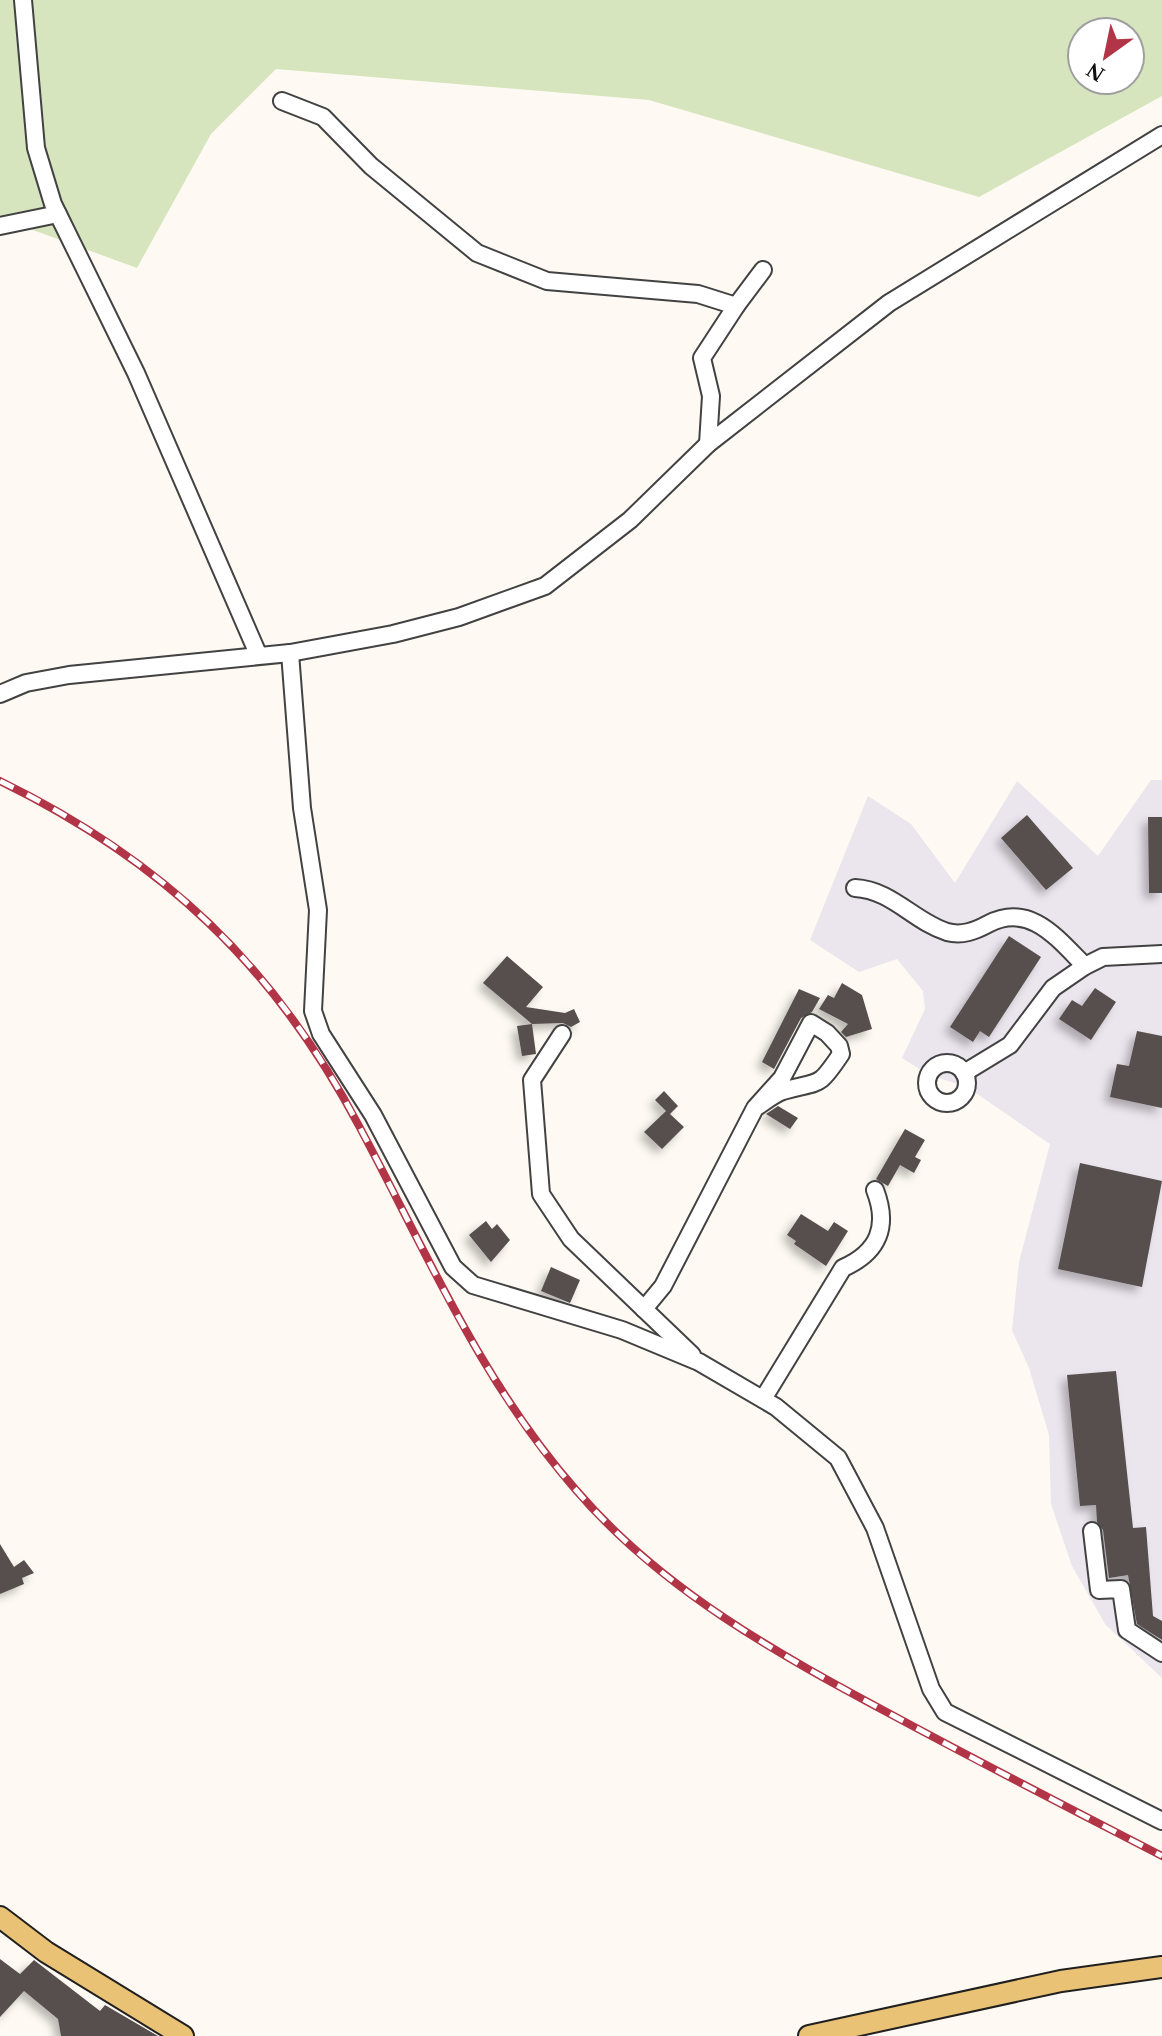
<svg xmlns="http://www.w3.org/2000/svg" width="1162" height="2036" font-family="Georgia,serif">
<defs>
<filter id="shadow"><feDropShadow dx="-5.5" dy="5.5" stdDeviation="4" flood-color="#0004"/></filter>
</defs>
<rect width="100%" height="100%" fill="#fefaf3"/>
<polygon fill="#ebe5ed" points="1151,780 1162,780 1162,1678 1105,1624 1072,1566 1051,1504 1049,1435 1029,1368 1012,1330 1019,1262 1050,1144 967,1087 929,1075 902,1058 925,1009 923,991 897,959 859,972 810,940 868,796 911,824 955,883 1017,781 1098,856"/>
<path fill="#d7e5bf" fill-rule="evenodd" d="M0,0H1162V96L979,197L649,100L276,69L211,134L137,268L0,218ZM1082,32H1130V80H1082Z"/>
<g fill="#574f4d" filter="url(#shadow)">
<polygon points="1027,815 1073,868 1046,890 1001,838"/>
<polygon points="1148,817 1162,817 1162,893 1149,893"/>
<polygon points="1009,936 1041,957 989,1037 980,1031 973,1042 950,1027"/>
<polygon points="507,956 543,987 526,1007 565,1013 574,1009 580,1022 571,1027 563,1023 532,1024 536,1054 522,1056 517,1026 532,1024 483,983"/>
<polygon points="842,983 862,995 872,1029 846,1037 841,1032 848,1024 819,1009 828,995 834,998"/>
<polygon points="1095,988 1116,1002 1091,1040 1059,1019 1072,1000 1082,1006"/>
<polygon points="799,989 820,998 812,1012 801,1018 774,1069 762,1062"/>
<polygon points="1137,1031 1162,1036 1162,1108 1110,1097 1117,1064 1129,1066"/>
<polygon points="664,1091 678,1106 670,1114 684,1127 662,1149 644,1132 666,1111 655,1100"/>
<polygon points="778,1106 798,1118 790,1129 766,1114"/>
<polygon points="905,1129 925,1140 915,1157 921,1160 914,1173 900,1165 888,1186 876,1179"/>
<polygon points="1080,1163 1162,1181 1142,1287 1058,1269"/>
<polygon points="801,1214 828,1231 834,1222 848,1231 826,1266 794,1244 796,1241 787,1235"/>
<polygon points="486,1221 492,1229 497,1224 510,1240 491,1262 469,1235"/>
<polygon points="551,1267 580,1280 570,1303 541,1291"/>
<polygon points="1116,1371 1133,1528 1146,1527 1153,1616 1162,1621 1162,1640 1137,1624 1128,1575 1109,1578 1103,1530 1097,1522 1096,1505 1080,1506 1067,1375"/>
<polygon points="0,1544 14,1567 24,1560 34,1573 22,1578 24,1584 0,1594"/>
<polygon points="0,1959 20,1974 34,1960 100,2011 105,2005 158,2036 61,2036 58,2019 24,1991 0,2017"/>
</g>
<g fill="none" stroke-linecap="round" stroke-linejoin="round">
<g stroke="#424242" stroke-width="20">
<g id="minor">
<polyline points="23,0 36,148 53,204 136,373 258,654"/>
<polyline points="282,101 323,117 371,166 477,253 547,281 698,294 736,306 702,358 711,396 708,444"/>
<polyline points="0,226 58,214"/>
<polyline points="736,306 763,270"/>
<polyline points="290,653 302,808 318,910 313,1011 321,1034 373,1115 453,1267 473,1285 622,1330 699,1362 776,1407 838,1458 875,1528 931,1689 945,1712 1162,1821"/>
<polyline points="0,694 26,683 69,675 290,653 393,634 459,617 545,586 630,520 708,444 889,303 1162,135"/>
<path d="M855,888C892,890 913,921 947,932C962,936 975,931 988,924C1030,902 1057,938 1085,966"/>
<polyline points="562,1034 532,1080 541,1194 571,1239 692,1355"/>
<circle cx="947" cy="1083" r="20"/>
<polyline points="964,1073 1010,1045 1053,988 1085,966 1103,957 1162,954"/>
<path d="M644,1309L663,1286L755,1108C763,1103 774,1094 783,1091C820,1080 817,1090 841,1054L839,1046L827,1033L811,1023L782,1078L755,1108"/>
<path d="M763,1399L843,1268C879,1252 889,1226 875,1190"/>
<polyline points="1092,1531 1099,1590 1121,1589 1127,1630 1162,1653"/>
</g>
</g>
<g stroke="#202020" stroke-width="24">
<g id="major">
<polyline points="0,1917 46,1952 183,2036"/>
<polyline points="809,2036 1061,1981 1162,1967"/>
</g>
</g>
<use href="#minor" stroke="#fff" stroke-width="16"/>
<use href="#major" stroke="#eac276" stroke-width="20"/>
<g stroke="#b13547" stroke-width="8">
<path id="rail" d="M0,781C162,860 274,965 359,1126C426,1251 481,1382 576,1490C663,1591 778,1654 894,1716C983,1764 1073,1810 1162,1856"/>
</g>
<use href="#rail" stroke="#fff" stroke-width="5" stroke-dasharray="15" stroke-linecap="butt"/>
</g>
<g transform="translate(1106 56) rotate(213)"><circle r="38" fill="#ffffff" stroke="#9f9f9f" stroke-width="2"/>
<path d="M0-6L14 30L0 20L-14 30Z" fill="#b13547"/>
<text y="-12" font-size="22" font-weight="bold" text-anchor="middle" fill="#0f0f0f">N</text>
</g>
</svg>
